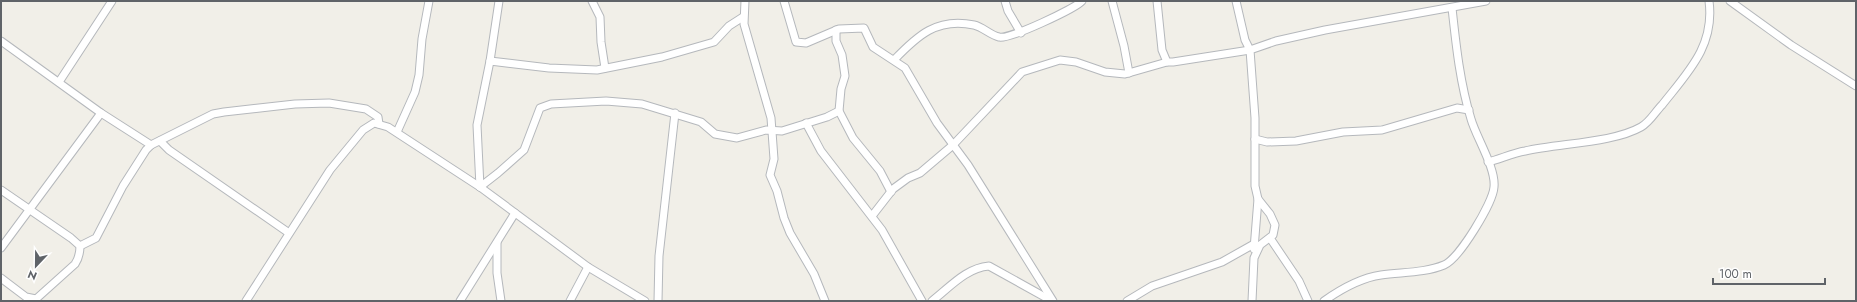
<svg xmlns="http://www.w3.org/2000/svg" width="1857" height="302" font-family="Jost,sans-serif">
<rect width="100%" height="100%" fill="#f1efe8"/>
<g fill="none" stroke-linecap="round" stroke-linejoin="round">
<g stroke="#b5b8bc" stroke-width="9">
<g id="minor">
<polyline points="592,1 600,17 601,42 605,68"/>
<polyline points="745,1 744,24 771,118 774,159 770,175 777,191 784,218 790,233 814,274 825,301"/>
<polyline points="784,1 796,42 806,43 839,29 864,28 873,47 905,68 937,123 968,165 1053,301"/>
<polyline points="1005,1 1008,11 1021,33"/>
<polyline points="1112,1 1124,46 1129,73"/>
<polyline points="1157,1 1162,50 1167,62 1173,62 1250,50 1245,40 1236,1"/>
<polyline points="1730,1 1791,45 1856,86"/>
<polyline points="836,30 836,41 842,55 845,76 841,89 839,111 853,138 880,171 891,192"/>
<polyline points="1,41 101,113 151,145"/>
<path d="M894,60C917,36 937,17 974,25C983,27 990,35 999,37C1009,40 1076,8 1082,1"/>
<polyline points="490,61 549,68 597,70 662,57 714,42 729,26 743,17"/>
<polyline points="59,82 112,1"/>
<polyline points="806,123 821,151 882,230 922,301"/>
<polyline points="397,132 415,92 419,75 422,39 429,1"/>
<polyline points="1255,139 1267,142 1296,141 1343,132 1382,130 1457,108 1469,110"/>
<polyline points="160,141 169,150 289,233"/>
<path d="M1488,162C1500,159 1513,153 1525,151C1559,143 1613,143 1641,127C1650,122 1655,112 1662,105C1688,72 1715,46 1709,1"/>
<polyline points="480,187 498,173 524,150 540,108 551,104 606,101 642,104 701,122 715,134 737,138 766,130 782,131 827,117 839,111"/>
<polyline points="480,187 477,125 490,61 499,1"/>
<path d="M1,190L71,238L80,246C80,253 79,258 75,264L36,299L26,297L1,278"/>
<polyline points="872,216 893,189 908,178 920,173 953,145 1022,72 1060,60 1076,62 1105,72 1125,74 1167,62"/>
<polyline points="1270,238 1299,281 1308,301"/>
<polyline points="497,243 497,273 501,301"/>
<polyline points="80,246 96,238 123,186 146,150 151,145 213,114 224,112 295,104 329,103 366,109 378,117 379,124"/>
<polyline points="1,248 101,113"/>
<polyline points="1254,249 1258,199"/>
<polyline points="246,301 330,170 363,130 374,123 388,127 480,187 588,267 645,301"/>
<polyline points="460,301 515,213"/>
<polyline points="570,301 588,267"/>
<polyline points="658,301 659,256 675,113"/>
<path d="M932,301C950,287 966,268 989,266L1052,301"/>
<polyline points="1127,301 1152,286 1222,262 1254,244"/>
<polyline points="1252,301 1254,258 1260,245 1273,235 1275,225 1270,214 1258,199 1255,186 1255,118 1250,50 1276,41 1325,30 1486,1"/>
<path d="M1324,301C1341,289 1360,278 1381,275C1401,272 1425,273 1444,265C1459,259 1493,203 1494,187C1496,168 1476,137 1471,119C1460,83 1456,45 1452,8"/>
</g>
</g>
<use href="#minor" stroke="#fff" stroke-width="7"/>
</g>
<rect width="1857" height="302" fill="none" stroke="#5f6368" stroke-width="4"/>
<g transform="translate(36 266) rotate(202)" stroke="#ffffff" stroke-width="3" paint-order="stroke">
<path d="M0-3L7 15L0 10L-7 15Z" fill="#5f6368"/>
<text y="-6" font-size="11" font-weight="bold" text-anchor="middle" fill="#5f6368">N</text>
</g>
<path d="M1713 278v6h112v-6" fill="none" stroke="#5f6368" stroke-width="2"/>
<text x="1719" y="278" font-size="12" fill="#5f6368" stroke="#ffffff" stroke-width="3" paint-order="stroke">100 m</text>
</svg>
